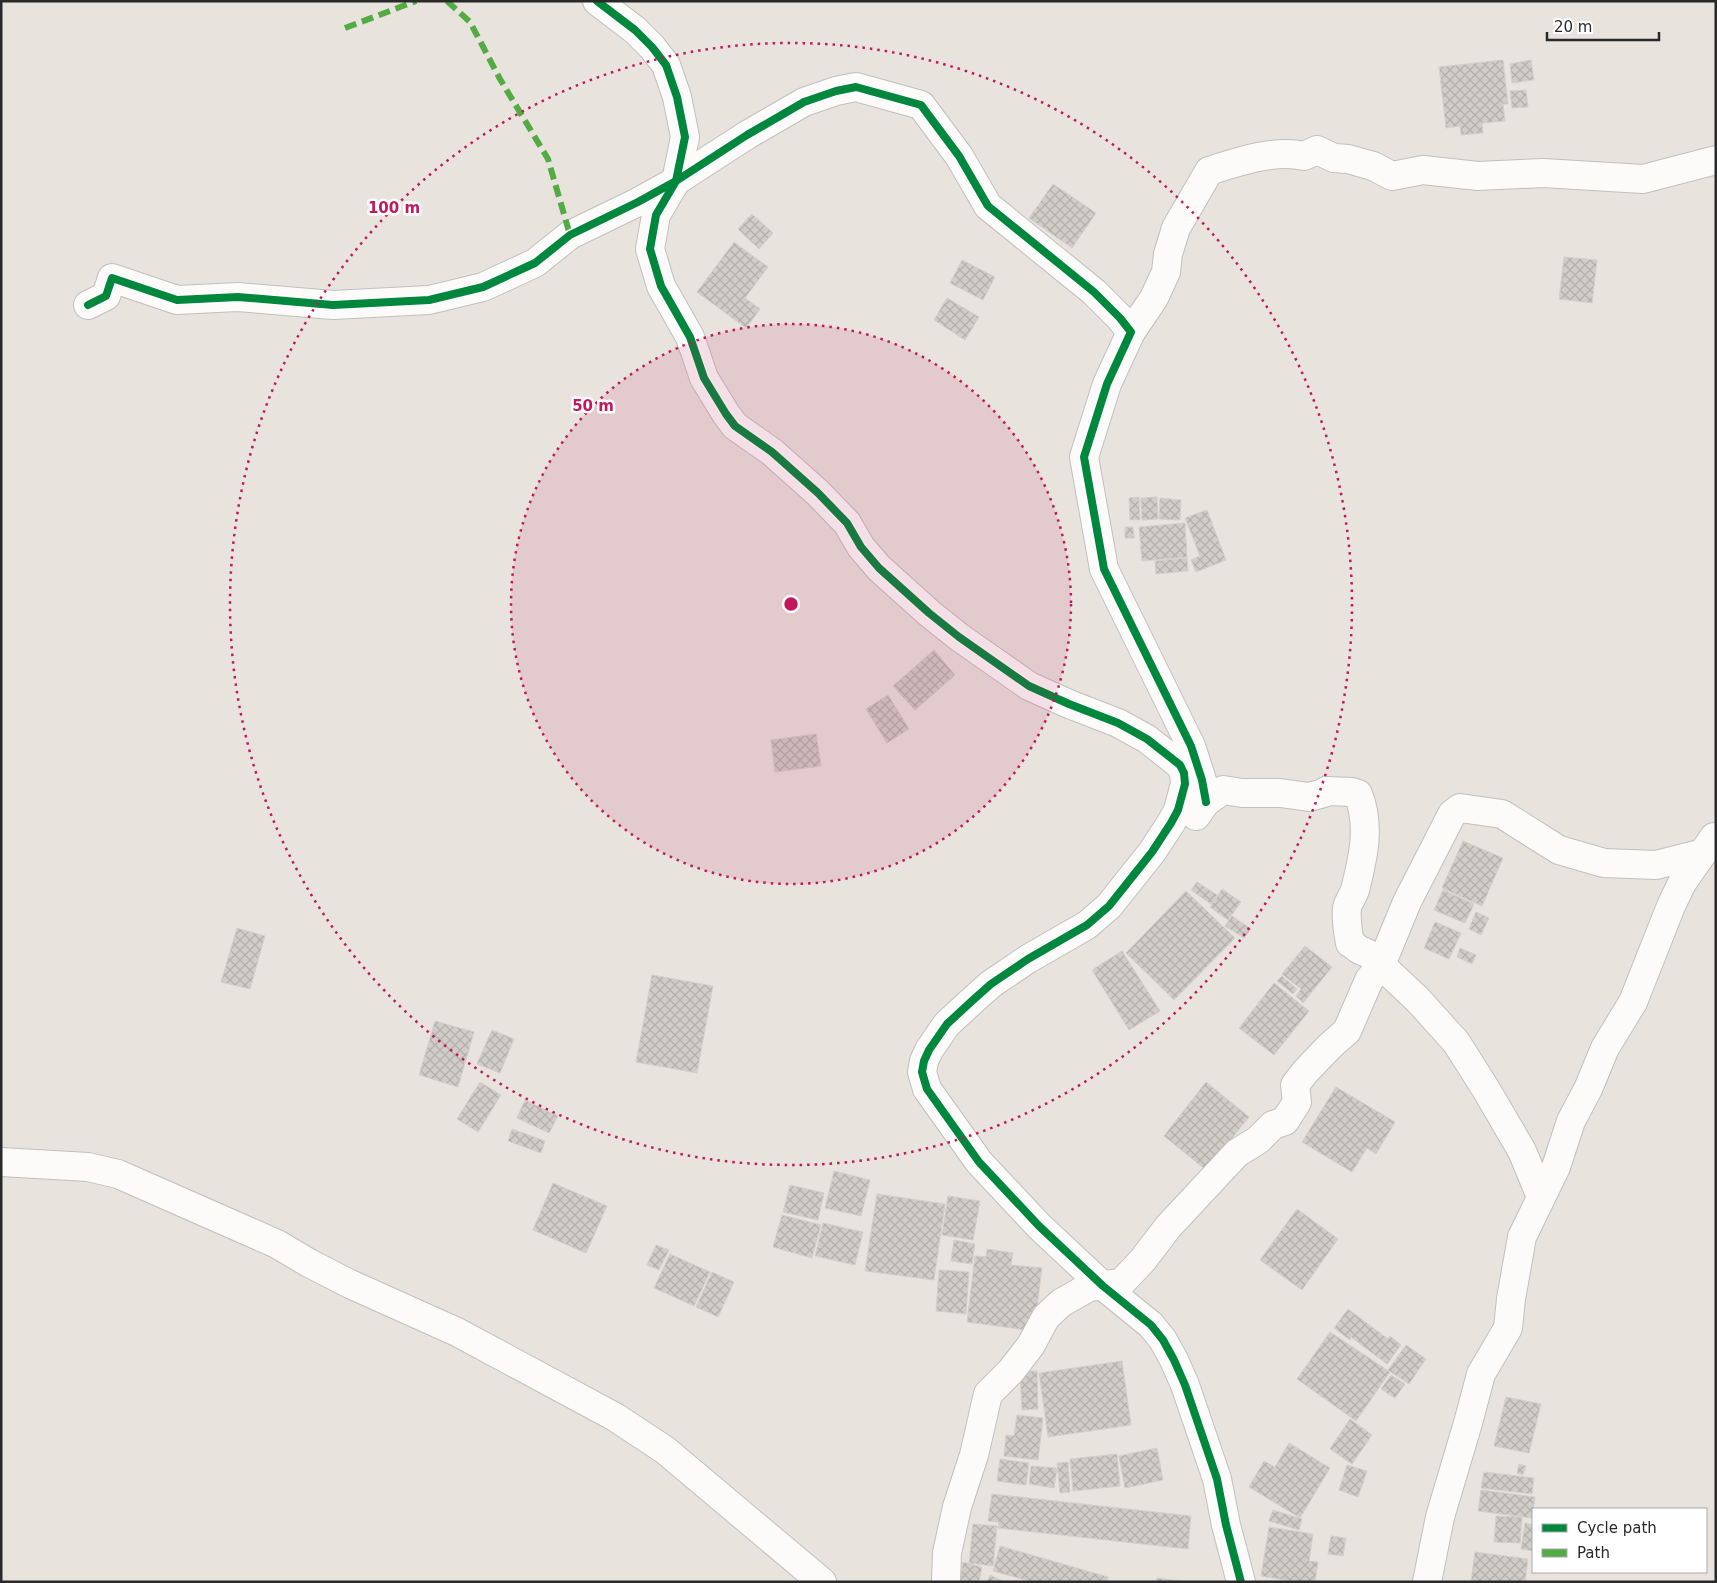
<svg xmlns="http://www.w3.org/2000/svg" width="1717" height="1583" font-family="'DejaVu Sans',sans-serif">
<defs>
<pattern id="building-cross-hatch" width="8" height="8" patternUnits="userSpaceOnUse" patternTransform="scale(1.25)"><rect width="8" height="8" fill="#d0cdc8"/><path d="M0 0l8 8M0 8l8-8" fill="none" stroke="#b3b0ac"/></pattern>
</defs>
<rect width="100%" height="100%" fill="#e8e3dd"/>
<g fill="url(#building-cross-hatch)" stroke="#d3cfca">
<polygon points="1503,60 1508,104 1503,104 1505,121 1482,123 1483,133 1461,135 1460,126 1446,128 1439,67"/>
<polygon points="1531,60 1534,80 1512,83 1510,64"/>
<polygon points="1526,90 1528,107 1512,108 1510,91"/>
<polygon points="1053,184 1096,213 1072,248 1029,218"/>
<polygon points="752,214 773,233 759,249 738,229"/>
<polygon points="734,242 768,267 745,298 760,309 746,328 697,292"/>
<polygon points="1564,257 1597,260 1592,303 1559,299"/>
<polygon points="962,260 995,277 983,300 950,283"/>
<polygon points="947,298 979,317 965,340 934,320"/>
<polygon points="1139,497 1140,520 1130,520 1129,498"/>
<polygon points="1157,497 1158,519 1142,520 1141,498"/>
<polygon points="1160,498 1181,500 1180,520 1159,519"/>
<polygon points="1207,510 1226,560 1196,572 1191,560 1200,556 1185,518"/>
<polygon points="1185,523 1187,557 1142,561 1139,527"/>
<polygon points="1125,527 1133,527 1134,538 1125,538"/>
<polygon points="1187,558 1188,571 1156,574 1155,561"/>
<polygon points="934,650 955,675 915,710 893,686"/>
<polygon points="888,695 909,729 887,743 866,709"/>
<polygon points="816,734 821,766 775,772 771,740"/>
<polygon points="1463,841 1503,858 1482,906 1442,888"/>
<polygon points="1197,882 1217,895 1211,904 1191,890"/>
<polygon points="1222,889 1241,902 1228,920 1210,907"/>
<polygon points="1443,890 1474,904 1465,923 1434,910"/>
<polygon points="1186,891 1235,938 1174,1000 1126,953"/>
<polygon points="1476,912 1489,918 1481,935 1469,929"/>
<polygon points="1232,916 1251,929 1244,938 1225,926"/>
<polygon points="1435,922 1461,933 1449,959 1424,948"/>
<polygon points="237,928 265,936 250,989 221,982"/>
<polygon points="1305,946 1332,967 1303,1003 1296,996 1301,989 1282,974"/>
<polygon points="1460,948 1476,955 1472,964 1457,957"/>
<polygon points="1122,951 1160,1011 1129,1030 1092,970"/>
<polygon points="652,975 713,986 697,1073 636,1062"/>
<polygon points="1282,976 1297,989 1293,994 1277,981"/>
<polygon points="1274,983 1309,1011 1274,1055 1239,1028"/>
<polygon points="435,1021 474,1032 458,1087 419,1075"/>
<polygon points="492,1030 514,1039 500,1073 477,1064"/>
<polygon points="480,1082 501,1095 478,1132 457,1119"/>
<polygon points="1206,1082 1249,1117 1206,1170 1164,1136"/>
<polygon points="1336,1087 1395,1122 1376,1154 1367,1148 1352,1172 1302,1142"/>
<polygon points="525,1100 558,1116 549,1133 517,1118"/>
<polygon points="512,1129 545,1141 541,1153 508,1141"/>
<polygon points="834,1171 870,1180 861,1216 825,1208"/>
<polygon points="553,1183 607,1206 586,1253 533,1230"/>
<polygon points="790,1185 824,1193 818,1220 783,1212"/>
<polygon points="877,1194 945,1204 934,1280 865,1271"/>
<polygon points="948,1196 980,1201 973,1240 942,1235"/>
<polygon points="1297,1209 1338,1239 1302,1290 1260,1260"/>
<polygon points="782,1215 821,1225 812,1258 773,1247"/>
<polygon points="823,1223 863,1232 855,1265 815,1256"/>
<polygon points="954,1240 975,1244 972,1264 951,1261"/>
<polygon points="656,1245 669,1250 659,1270 647,1265"/>
<polygon points="987,1249 1013,1253 1011,1265 1042,1268 1034,1331 967,1322 975,1256 986,1257"/>
<polygon points="670,1254 710,1272 694,1306 654,1288"/>
<polygon points="939,1270 969,1272 966,1314 936,1311"/>
<polygon points="712,1272 734,1282 718,1317 696,1307"/>
<polygon points="1348,1309 1388,1339 1390,1336 1401,1345 1387,1364 1351,1337 1350,1340 1334,1328"/>
<polygon points="1330,1332 1390,1372 1356,1421 1297,1379"/>
<polygon points="1406,1345 1426,1359 1409,1384 1388,1370"/>
<polygon points="1122,1361 1131,1425 1048,1437 1039,1373"/>
<polygon points="1020,1371 1037,1371 1038,1409 1022,1410"/>
<polygon points="1391,1375 1405,1384 1395,1398 1381,1389"/>
<polygon points="1506,1397 1541,1404 1529,1453 1494,1446"/>
<polygon points="1017,1415 1043,1418 1038,1460 1004,1456 1006,1435 1014,1436"/>
<polygon points="1350,1419 1372,1435 1352,1464 1330,1449"/>
<polygon points="1289,1443 1330,1468 1300,1518 1249,1487 1264,1461 1275,1467"/>
<polygon points="1157,1448 1163,1480 1125,1488 1119,1456"/>
<polygon points="1117,1454 1120,1486 1073,1491 1070,1459"/>
<polygon points="1000,1459 1029,1463 1026,1485 997,1481"/>
<polygon points="1068,1462 1070,1492 1060,1493 1057,1463"/>
<polygon points="1519,1464 1526,1466 1523,1475 1517,1473"/>
<polygon points="1347,1465 1367,1471 1358,1497 1339,1490"/>
<polygon points="1031,1466 1057,1468 1054,1488 1029,1484"/>
<polygon points="1484,1472 1534,1478 1532,1494 1481,1488"/>
<polygon points="1481,1490 1535,1497 1532,1518 1478,1511"/>
<polygon points="992,1494 1191,1516 1188,1549 998,1528 999,1522 988,1521"/>
<polygon points="1273,1510 1302,1519 1299,1530 1269,1521"/>
<polygon points="1496,1516 1522,1517 1520,1543 1494,1542"/>
<polygon points="1525,1523 1533,1525 1533,1551 1521,1549"/>
<polygon points="973,1524 997,1526 993,1566 969,1563"/>
<polygon points="1269,1527 1313,1534 1309,1561 1318,1562 1315,1582 1296,1582 1261,1576"/>
<polygon points="1331,1536 1346,1538 1343,1556 1328,1554"/>
<polygon points="1000,1546 1108,1577 1107,1582 1032,1582 993,1571"/>
<polygon points="1475,1552 1528,1559 1525,1582 1471,1582"/>
<polygon points="963,1562 982,1567 979,1582 959,1582"/>
<polygon points="990,1575 1004,1582 987,1582"/>
<polygon points="1157,1578 1186,1582 1156,1582"/>
</g>
<g fill="none" stroke-linecap="round" stroke-linejoin="round">
<g stroke="#c1bfbf" stroke-width="30">
<g id="minor">
<polyline points="597,1 635,30 652,47 666,65 677,97 685,137 676,181 656,215 650,249 661,286 690,337 704,378 726,414 735,426 772,452 818,493 847,523 861,547 879,568 929,613 959,637 1029,686 1069,704 1118,723 1147,739 1180,765 1184,773 1185,784 1178,810 1171,823 1152,852 1109,906 1087,925 1028,959 991,984 973,1000 947,1024 929,1050 924,1061 922,1072 927,1089 979,1162 1039,1226 1103,1286 1151,1325 1163,1340 1174,1360 1185,1385 1217,1479 1226,1525 1241,1582"/>
<polyline points="88,305 106,296 112,278 177,300 238,297 333,305 429,300 483,287 535,263 570,235 638,202 676,181 747,135 804,102 836,91 856,87 921,105 959,156 988,206 1094,292 1120,318 1131,332 1107,384 1084,457 1104,569 1191,746 1202,780 1206,802"/>
<path d="M1131,332L1154,298L1166,272L1168,254L1176,228L1209,171C1237,162 1275,149 1304,156L1317,150L1334,158L1348,159L1373,166L1392,176L1423,170L1478,176L1543,173L1643,179L1716,160"/>
<path d="M1196,816L1206,802L1223,790L1242,793H1280L1309,797L1324,793L1326,791L1352,792L1358,794C1371,826 1363,858 1355,890C1353,896 1348,902 1347,908C1346,919 1348,933 1350,943C1354,945 1356,948 1360,950C1369,954 1375,956 1381,965L1418,1000L1456,1042L1487,1091L1522,1151L1541,1197"/>
<polyline points="946,1582 947,1553 957,1507 974,1455 988,1394 1011,1371 1031,1345 1046,1317 1061,1303 1089,1287 1121,1283 1142,1261 1168,1227 1237,1153 1258,1140 1273,1125 1285,1121 1297,1102 1295,1085 1305,1072 1330,1046 1347,1031 1369,980 1381,965 1407,902 1452,814 1460,808 1502,814 1559,850 1604,863 1656,865 1703,853"/>
<polyline points="1427,1582 1440,1517 1468,1423 1481,1374 1508,1328 1511,1299 1522,1237 1556,1167 1571,1121 1588,1089 1605,1048 1633,1002 1671,906 1682,883 1714,837 1716,837"/>
</g>
</g>
<g stroke="#c1bfbf" stroke-width="30">
<polyline id="secondary" points="1,1162 88,1167 118,1174 277,1244 309,1263 350,1284 457,1332 615,1417 665,1450 822,1582"/>
</g>
<use href="#minor" stroke="#fcfbfa" stroke-width="28"/>
<use href="#secondary" stroke="#fcfbfa" stroke-width="28"/>
<g stroke="#53ab44" stroke-width="6" stroke-dasharray="12 6" stroke-linecap="butt">
<polyline points="447,1 470,22 500,79 548,159 570,235"/>
<polyline points="345,28 416,1"/>
</g>
<g stroke="#fff" stroke-width="11">
<g id="cycleway">
<polyline points="597,1 635,30 652,47 666,65 677,97 685,137 676,181 656,215 650,249 661,286 690,337 704,378 726,414 735,426 772,452 818,493 847,523 861,547 879,568 929,613 959,637 1029,686 1069,704 1118,723 1147,739 1180,765 1184,773 1185,784 1178,810 1171,823 1152,852 1109,906 1087,925 1028,959 991,984 973,1000 947,1024 929,1050 924,1061 922,1072 927,1089 979,1162 1039,1226 1103,1286 1151,1325 1163,1340 1174,1360 1185,1385 1217,1479 1226,1525 1241,1582"/>
<polyline points="88,305 106,296 112,278 177,300 238,297 333,305 429,300 483,287 535,263 570,235 638,202 676,181 747,135 804,102 836,91 856,87 921,105 959,156 988,206 1094,292 1120,318 1131,332 1107,384 1084,457 1104,569 1191,746 1202,780 1206,802"/>
</g>
</g>
<use href="#cycleway" stroke="#00873e" stroke-width="8"/>
</g>
<circle cx="791" cy="604" r="280" fill="#c2185b" fill-opacity=".12"/>
<g fill="none" stroke="#c2185b" stroke-width="2.5" stroke-dasharray="2.5 5">
<circle cx="791" cy="604" r="280"/>
<circle cx="791" cy="604" r="561"/>
</g>
<circle cx="791" cy="604" r="8" fill="#c2185b" stroke="#fff" stroke-width="2.5"/>
<g font-size="15" text-anchor="middle" font-weight="bold" fill="#c2185b" stroke="#fff" stroke-width="5" stroke-linejoin="round" paint-order="stroke">
<text x="394" y="213">100 m</text>
<text x="593" y="411">50 m</text>
</g>
<rect width="1717" height="1583" fill="none" stroke="#292929" stroke-width="5"/>
<rect x="1532" y="1508" width="175" height="65" fill="#ffffff" stroke="#a9a9a9"/>
<rect x="1542" y="1524" width="25" height="8" fill="#00873e" stroke="#a9a9a9"/>
<text x="1577" y="1533" font-size="15" fill="#292929">Cycle path</text>
<rect x="1542" y="1549" width="25" height="8" fill="#53ab44" stroke="#a9a9a9"/>
<text x="1577" y="1558" font-size="15" fill="#292929">Path</text>
<path d="M1547 32v8h112v-8" fill="none" stroke="#292929" stroke-width="2.5"/>
<text x="1554" y="32" font-size="15" fill="#292929" stroke="#ffffff" stroke-width="4" paint-order="stroke">20 m</text>
</svg>
